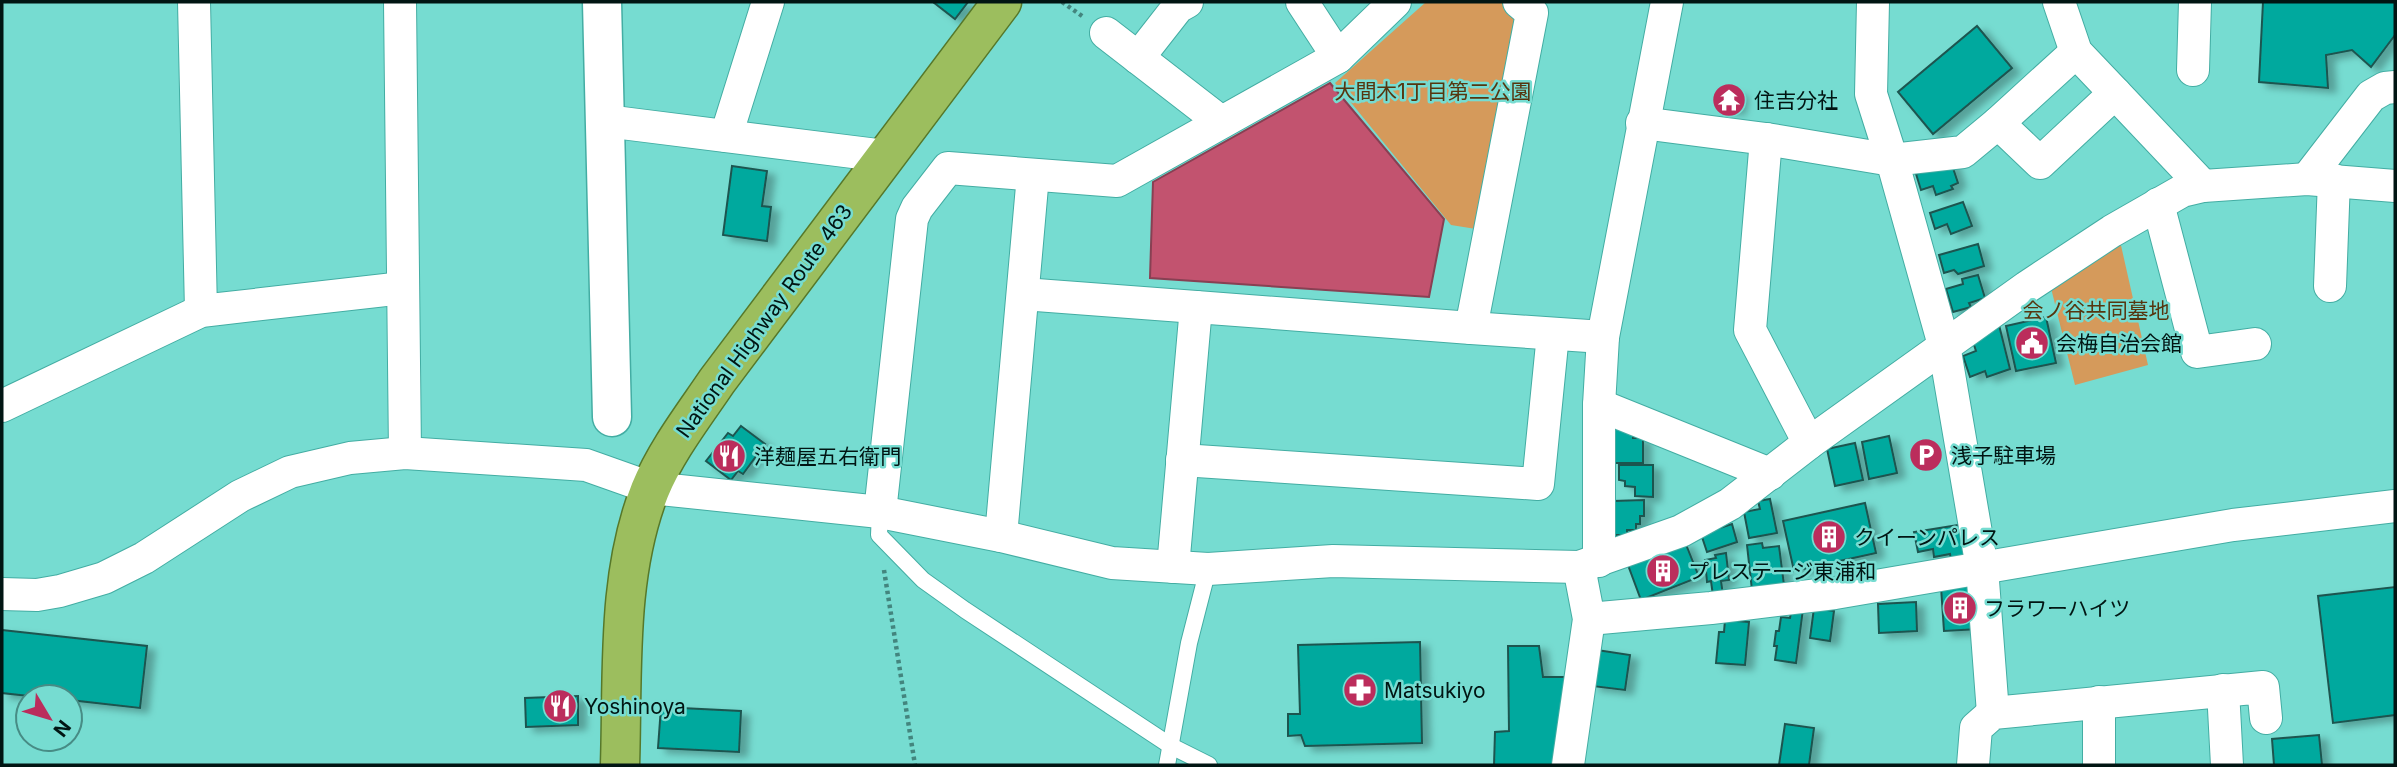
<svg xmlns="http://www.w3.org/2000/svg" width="2397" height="767" font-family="Inter,'Noto Sans JP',sans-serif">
<defs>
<filter id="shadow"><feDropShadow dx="8" dy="4.5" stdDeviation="3.5" flood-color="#0004"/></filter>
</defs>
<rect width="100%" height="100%" fill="#76dcd1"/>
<g fill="#d59a5b">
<polygon points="1426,2 1501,2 1514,13 1518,31 1476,229 1451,225 1335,83"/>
<polygon points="2120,241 2148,365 2075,385 2051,288"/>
</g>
<polygon fill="#c2536f" stroke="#884053" stroke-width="2" points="1330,83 1444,219 1429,297 1150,278 1153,182"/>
<g fill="#03a99e" stroke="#1d5550" stroke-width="2" filter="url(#shadow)">
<polygon points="933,2 968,2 955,19"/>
<polygon points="2263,2 2395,2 2395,35 2371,67 2352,50 2326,55 2328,88 2259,82"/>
<polygon points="1977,26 2012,68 1933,134 1898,92"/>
<polygon points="1720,89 1740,93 1737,110 1717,107"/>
<polygon points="1951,162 1958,183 1951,186 1953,189 1936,195 1933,186 1921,190 1916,174"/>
<polygon points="732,166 767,171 762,206 771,207 767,241 723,235"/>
<polygon points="1963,202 1972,226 1951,234 1947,224 1935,229 1930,213"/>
<polygon points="1978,244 1984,266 1958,274 1954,270 1944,273 1939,255"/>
<polygon points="1978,275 1985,298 1969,303 1971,307 1953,312 1946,289 1963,284 1962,279"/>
<polygon points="2046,317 2056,363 2016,371 2006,326"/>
<polygon points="1999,325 2010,369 1987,377 1985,371 1970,377 1963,356 1976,351 1973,342"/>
<polygon points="741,426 765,444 743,474 738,471 731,480 706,461 728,433 733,436"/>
<polygon points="1615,429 1633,429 1633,438 1643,438 1643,463 1615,463"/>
<polygon points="1889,436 1897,473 1869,479 1862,442"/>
<polygon points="1855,443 1863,480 1835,486 1827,449"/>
<polygon points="1619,465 1653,465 1653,497 1635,496 1635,487 1625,486 1625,481 1619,480"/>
<polygon points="1770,499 1777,533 1749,538 1744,512 1760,509 1758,501"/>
<polygon points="1644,500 1644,516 1640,516 1640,524 1636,524 1636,530 1627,530 1627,535 1614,535 1613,501"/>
<polygon points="1865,503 1876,553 1794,571 1783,521"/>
<polygon points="1732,524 1737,542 1707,552 1701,534"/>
<polygon points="1965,524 1970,556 1951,560 1950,554 1934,557 1933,549 1918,552 1914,532"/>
<polygon points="1685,542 1699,577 1641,600 1628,565"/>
<polygon points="1762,543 1763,548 1779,546 1784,585 1752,590 1747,545"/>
<polygon points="1726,553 1729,580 1721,581 1723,595 1713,596 1711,581 1707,582 1705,560 1716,558 1715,555"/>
<polygon points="1976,584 1979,629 1944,631 1941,587"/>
<polygon points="2395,587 2395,715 2333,723 2318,596"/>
<polygon points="1916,602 1917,631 1879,633 1878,604"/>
<polygon points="1792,608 1803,609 1796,663 1775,660 1777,646 1774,646 1776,631 1779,631 1781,617 1790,618"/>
<polygon points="1814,608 1834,611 1830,641 1810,638"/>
<polygon points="1725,620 1749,622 1745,665 1716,663 1719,632 1724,632"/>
<polygon points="2,630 147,646 140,708 70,700 70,697 38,697 2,693"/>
<polygon points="1420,642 1422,743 1305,746 1301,735 1288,736 1288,714 1300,714 1298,645"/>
<polygon points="1508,646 1539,646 1543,677 1565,677 1556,765 1494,765 1495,732 1509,731"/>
<polygon points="1597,650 1630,655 1625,690 1592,686"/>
<polygon points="578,696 578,725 526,727 525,698"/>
<polygon points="661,707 741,711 739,752 658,748"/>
<polygon points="1785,724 1814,728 1809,765 1779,765"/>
<polygon points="2319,735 2322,765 2274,765 2272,739"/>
</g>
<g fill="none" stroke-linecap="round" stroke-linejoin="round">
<g stroke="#43ada3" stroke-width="18">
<g id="service">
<polyline points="880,512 879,535 923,580 965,610 1171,746 1209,765"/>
<polyline points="1167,765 1189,643 1208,569"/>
</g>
</g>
<g stroke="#43ada3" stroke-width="34">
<g id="minor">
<polyline points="194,2 201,311"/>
<polyline points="400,2 405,453"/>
<polyline points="1302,2 1338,57"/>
<polyline points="2059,2 2076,52 2115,93"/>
<polyline points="1106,33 1221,122"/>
<polyline points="1138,58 1178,7 1187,2"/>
<polyline points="2193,70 2195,2"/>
<polyline points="606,121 885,156"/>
<polyline points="1642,123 1766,139 1892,160 1871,94 1873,2"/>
<polyline points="1998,123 2076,52"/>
<polyline points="726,136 768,2"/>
<polyline points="1766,139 1750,330 1809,443"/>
<polyline points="2307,179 2371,96 2385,88 2395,87"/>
<polyline points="2158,204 2197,352 2255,344"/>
<polyline points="2330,286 2334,180"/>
<polyline points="1023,294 1196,307"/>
<polyline points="1471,328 1603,337"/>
<polyline points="1599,405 1770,474"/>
<polyline points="2,406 201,311 403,288"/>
<polyline points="1182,460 1538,484 1553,334"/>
<polyline points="880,512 912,219 917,208 948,168 1117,181 1338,57 1395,2"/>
<polyline points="1001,536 1033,175"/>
<polyline points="1599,561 1599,405 1603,337 1667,2"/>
<polyline points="1173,567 1196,307 1471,328 1532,13 1519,2"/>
<polyline points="2,594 37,595 60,591 104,578 144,558 240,496 290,472 350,458 405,453 586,465 651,488 880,512 1001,536 1112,563 1208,569 1333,561 1579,567 1681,531 1730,504 1809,443 2027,287 2112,231 2182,191 2203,186 2307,179 2395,186"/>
<polyline points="1589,619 1711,608 1835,593 2233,525 2395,506"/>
<polyline points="2223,690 2227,765"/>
<polyline points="1993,713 1982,568 1944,345 1892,160 1963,152 1998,123 2040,163 2115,93 2203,186"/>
<polyline points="1568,765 1589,619 1579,567"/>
<polyline points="1973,765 1976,728 1993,713 2263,687 2266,718"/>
<polyline points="2099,765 2099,702"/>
</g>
</g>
<g stroke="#43ada3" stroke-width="41">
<polyline id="tertiary" points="602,2 612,417"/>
</g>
<g stroke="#56782a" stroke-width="41">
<path id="trunk" d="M620,765C623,674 616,576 650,490C666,451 694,415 717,381L1002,2"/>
</g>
<g stroke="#43857e" stroke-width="4.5" stroke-dasharray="3.5 3.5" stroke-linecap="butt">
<polyline points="1062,2 1085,18"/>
<polyline points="884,570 915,765"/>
</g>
<use href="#service" stroke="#fff" stroke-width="16"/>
<use href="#minor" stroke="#fff" stroke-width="32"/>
<use href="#tertiary" stroke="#fff" stroke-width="38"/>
<use href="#trunk" stroke="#9cbe5e" stroke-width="38"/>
</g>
<defs>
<g id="temple-disc" transform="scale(1.75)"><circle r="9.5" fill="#bb2d5c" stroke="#76dcd1"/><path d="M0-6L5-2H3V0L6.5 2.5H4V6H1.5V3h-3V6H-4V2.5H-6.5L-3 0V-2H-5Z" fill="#fff"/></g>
<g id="civic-disc" transform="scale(1.75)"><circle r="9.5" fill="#bb2d5c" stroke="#76dcd1"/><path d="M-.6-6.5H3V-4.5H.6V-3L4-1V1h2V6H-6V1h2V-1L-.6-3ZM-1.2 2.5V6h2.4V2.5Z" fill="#fff"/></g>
<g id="parking-disc" transform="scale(1.75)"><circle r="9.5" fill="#bb2d5c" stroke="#76dcd1"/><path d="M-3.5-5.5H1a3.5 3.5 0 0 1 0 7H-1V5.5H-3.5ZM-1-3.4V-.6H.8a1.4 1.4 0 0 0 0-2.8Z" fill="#fff"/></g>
<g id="restaurant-disc" transform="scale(1.75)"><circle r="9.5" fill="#bb2d5c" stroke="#76dcd1"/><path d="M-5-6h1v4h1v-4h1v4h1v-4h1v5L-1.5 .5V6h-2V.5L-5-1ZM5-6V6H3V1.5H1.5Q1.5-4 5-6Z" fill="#fff"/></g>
<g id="building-disc" transform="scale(1.75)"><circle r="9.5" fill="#bb2d5c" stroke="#76dcd1"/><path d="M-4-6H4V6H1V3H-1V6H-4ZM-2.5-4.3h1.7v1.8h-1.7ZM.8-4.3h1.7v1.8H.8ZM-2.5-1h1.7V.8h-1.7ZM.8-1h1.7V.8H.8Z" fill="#fff"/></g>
<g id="pharmacy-disc" transform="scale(1.75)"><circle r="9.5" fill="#bb2d5c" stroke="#76dcd1"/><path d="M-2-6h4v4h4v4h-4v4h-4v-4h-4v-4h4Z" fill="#fff"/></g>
</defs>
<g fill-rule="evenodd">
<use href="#temple-disc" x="1729" y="100"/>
<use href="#civic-disc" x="2032" y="343"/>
<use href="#parking-disc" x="1926" y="455"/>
<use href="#restaurant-disc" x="729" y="456"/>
<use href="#building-disc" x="1829" y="537"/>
<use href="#building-disc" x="1663" y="571"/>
<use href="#building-disc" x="1960" y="608"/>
<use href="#pharmacy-disc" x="1360" y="690"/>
<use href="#restaurant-disc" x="560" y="706"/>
</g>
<g text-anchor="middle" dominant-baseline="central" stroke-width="5" stroke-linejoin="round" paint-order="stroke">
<g font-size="21" fill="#56360f" stroke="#76dcd1">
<text x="1433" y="91">大間木1丁目第二公園</text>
<text x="2096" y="310">会ノ谷共同墓地</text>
</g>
<g font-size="21" fill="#011513" stroke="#76dcd1" text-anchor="start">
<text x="1754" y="100">住吉分社</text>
<text x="2056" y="343">会梅自治会館</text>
<text x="1951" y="455">浅子駐車場</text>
<text x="754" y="456">洋麺屋五右衛門</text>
<text x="1854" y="537">クイーンパレス</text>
<text x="1688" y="571">プレステージ東浦和</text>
<text x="1984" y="608">フラワーハイツ</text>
<text x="1384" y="690">Matsukiyo</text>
<text x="584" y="706">Yoshinoya</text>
</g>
<g font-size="21" fill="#011513" stroke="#76dcd1">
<text transform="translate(764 321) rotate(-54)">National Highway Route 463</text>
</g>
</g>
<rect width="2397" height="767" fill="none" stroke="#011513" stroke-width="7"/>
<g transform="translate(49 718) rotate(128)"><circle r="33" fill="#76dcd1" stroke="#478c85" stroke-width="2"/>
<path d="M0-5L12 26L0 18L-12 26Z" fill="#bb2d5c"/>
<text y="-10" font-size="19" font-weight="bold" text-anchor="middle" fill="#011513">N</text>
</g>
</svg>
